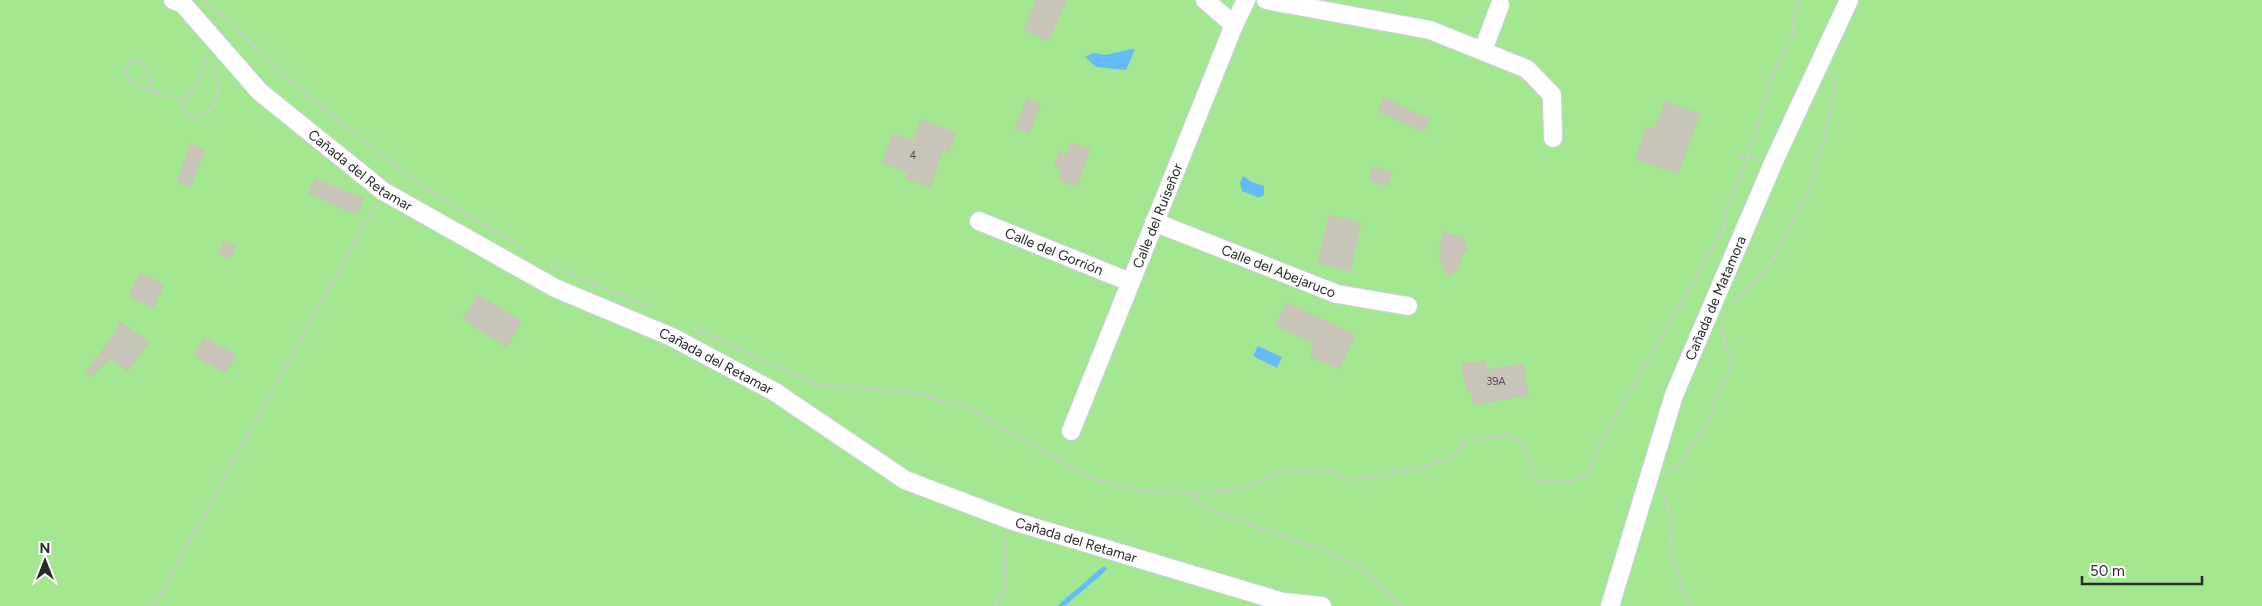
<svg xmlns="http://www.w3.org/2000/svg" width="2262" height="606" font-family="Figtree,sans-serif">
<rect width="100%" height="100%" fill="#ede7d9"/>
<rect fill="#a3e891" x="0" y="0" width="2262" height="606"/>
<g fill="#63bcf8">
<polygon points="1132,49 1135,49 1126,70 1096,67 1085,57 1094,53 1105,55"/>
<polygon points="1243,176 1252,182 1264,186 1264,195 1259,198 1242,191 1240,183"/>
<polygon points="1258,346 1282,357 1277,368 1253,356"/>
</g>
<g fill="none" stroke-linecap="round" stroke-linejoin="round">
<polyline stroke="#63bcf8" stroke-width="5" points="1061,606 1104,569"/>
</g>
<g fill="#c8c4b9" stroke="#c8c4b3">
<polygon points="1037,0 1067,0 1048,41 1024,29"/>
<polygon points="1384,98 1430,120 1424,132 1378,111"/>
<polygon points="1027,99 1040,104 1029,134 1015,129"/>
<polygon points="1665,102 1700,114 1678,173 1636,159 1646,127 1655,130"/>
<polygon points="921,120 956,133 949,152 943,150 930,187 906,179 908,172 882,163 893,134 914,141"/>
<polygon points="1071,143 1090,149 1077,186 1059,180 1062,170 1054,167 1059,152 1067,155"/>
<polygon points="191,144 205,150 190,187 177,181"/>
<polygon points="1373,167 1392,173 1387,186 1369,180"/>
<polygon points="315,179 364,199 357,215 308,193"/>
<polygon points="1329,215 1361,223 1350,271 1318,263"/>
<polygon points="1443,232 1462,237 1468,250 1462,254 1458,270 1448,276 1440,260 1442,252 1439,251"/>
<polygon points="224,241 236,247 230,259 218,253"/>
<polygon points="140,273 164,285 153,308 129,296"/>
<polygon points="478,295 521,321 507,347 463,319"/>
<polygon points="1286,303 1355,335 1339,369 1310,356 1315,344 1276,326"/>
<polygon points="120,322 149,342 128,371 110,358 91,377 86,372 115,333"/>
<polygon points="203,338 236,355 226,373 194,356"/>
<polygon points="1485,361 1487,370 1523,364 1528,395 1474,405 1472,391 1467,392 1462,364"/>
</g>
<g fill="none" stroke-linecap="round" stroke-linejoin="round">
<g stroke="#cfd0e4" stroke-width="20">
<g id="street">
<path id="s1" d="M173,0L183,4L260,92L383,191L555,288L672,337L775,392L905,480L1013,521L1283,602L1322,606"/>
<polyline points="1205,0 1234,25"/>
<polyline points="1266,0 1430,30 1527,69 1552,95 1553,138"/>
<polyline points="1483,50 1500,5"/>
<path id="s2" d="M979,221L1130,282"/>
<path id="s3" d="M1154,222L1337,294L1408,306"/>
<path id="s4" d="M1071,431L1234,25L1246,0"/>
<path id="s5" d="M1610,606L1674,395L1774,161L1849,0"/>
</g>
</g>
<g stroke="#ccc" stroke-width="3" stroke-dasharray="4 2.5" stroke-linecap="butt">
<polyline points="205,0 306,95 419,184 523,249"/>
<polyline points="207,56 199,82 185,101 183,112 194,119 210,111 218,98 214,64"/>
<path d="M152,90L147,69L141,62H131L125,71C127,74 129,79 131,82C138,89 175,98 185,101"/>
<polyline points="1739,157 1758,160"/>
<polyline points="550,265 652,309"/>
<polyline points="1733,301 1757,281 1776,254 1812,186 1835,93 1834,72"/>
<polyline points="694,328 816,385 911,392 970,409 1052,457 1093,479 1139,491 1189,493 1206,509 1320,549 1358,566 1401,606"/>
<polyline points="1667,473 1677,467 1702,432 1711,415 1719,387 1730,372 1732,359 1725,344 1722,325"/>
<polyline points="1663,489 1672,525 1670,542 1677,574 1690,606"/>
<polyline points="1189,493 1236,491 1285,471 1328,471 1355,480 1419,469 1453,457 1467,441 1507,435 1523,442 1532,473 1539,482 1570,482 1588,475 1600,444 1723,231 1726,210 1747,159 1775,69 1793,35 1796,10 1800,0"/>
<polyline points="154,606 376,204"/>
<polyline points="995,606 1006,589 1005,540 1007,536"/>
</g>
<use href="#street" stroke="#fff" stroke-width="18"/>
</g>
<g text-anchor="middle" dominant-baseline="central" stroke-width="5" stroke-linejoin="round" paint-order="stroke">
<g font-size="11" fill="#51504d">
<text x="913" y="155">4</text>
<text x="1496" y="381">39A</text>
</g>
<g font-size="14" fill="#292929" stroke="#fff">
<text stroke="none"><textPath href="#s1" startOffset="255">Cañada del Retamar</textPath></text>
<text stroke="none"><textPath href="#s4" startOffset="232">Calle del Ruiseñor</textPath></text>
<text stroke="none"><textPath href="#s2" startOffset="81">Calle del Gorrión</textPath></text>
<text stroke="none"><textPath href="#s3" startOffset="134">Calle del Abejaruco</textPath></text>
<text stroke="none"><textPath href="#s5" startOffset="326">Cañada de Matamora</textPath></text>
<text stroke="none"><textPath href="#s1" startOffset="660">Cañada del Retamar</textPath></text>
<text stroke="none"><textPath href="#s1" startOffset="1065">Cañada del Retamar</textPath></text>
</g>
</g>
<g transform="translate(45 561)" stroke="#ffffff" stroke-width="4" paint-order="stroke">
<path d="M0-4L9 19L0 12L-9 19Z" fill="#292929"/>
<text y="-8" font-size="14" font-weight="bold" text-anchor="middle" fill="#292929">N</text>
</g>
<path d="M2082 576v8h120v-8" fill="none" stroke="#292929" stroke-width="2.5"/>
<text x="2090" y="576" font-size="15" fill="#292929" stroke="#ffffff" stroke-width="4" paint-order="stroke">50 m</text>
</svg>
